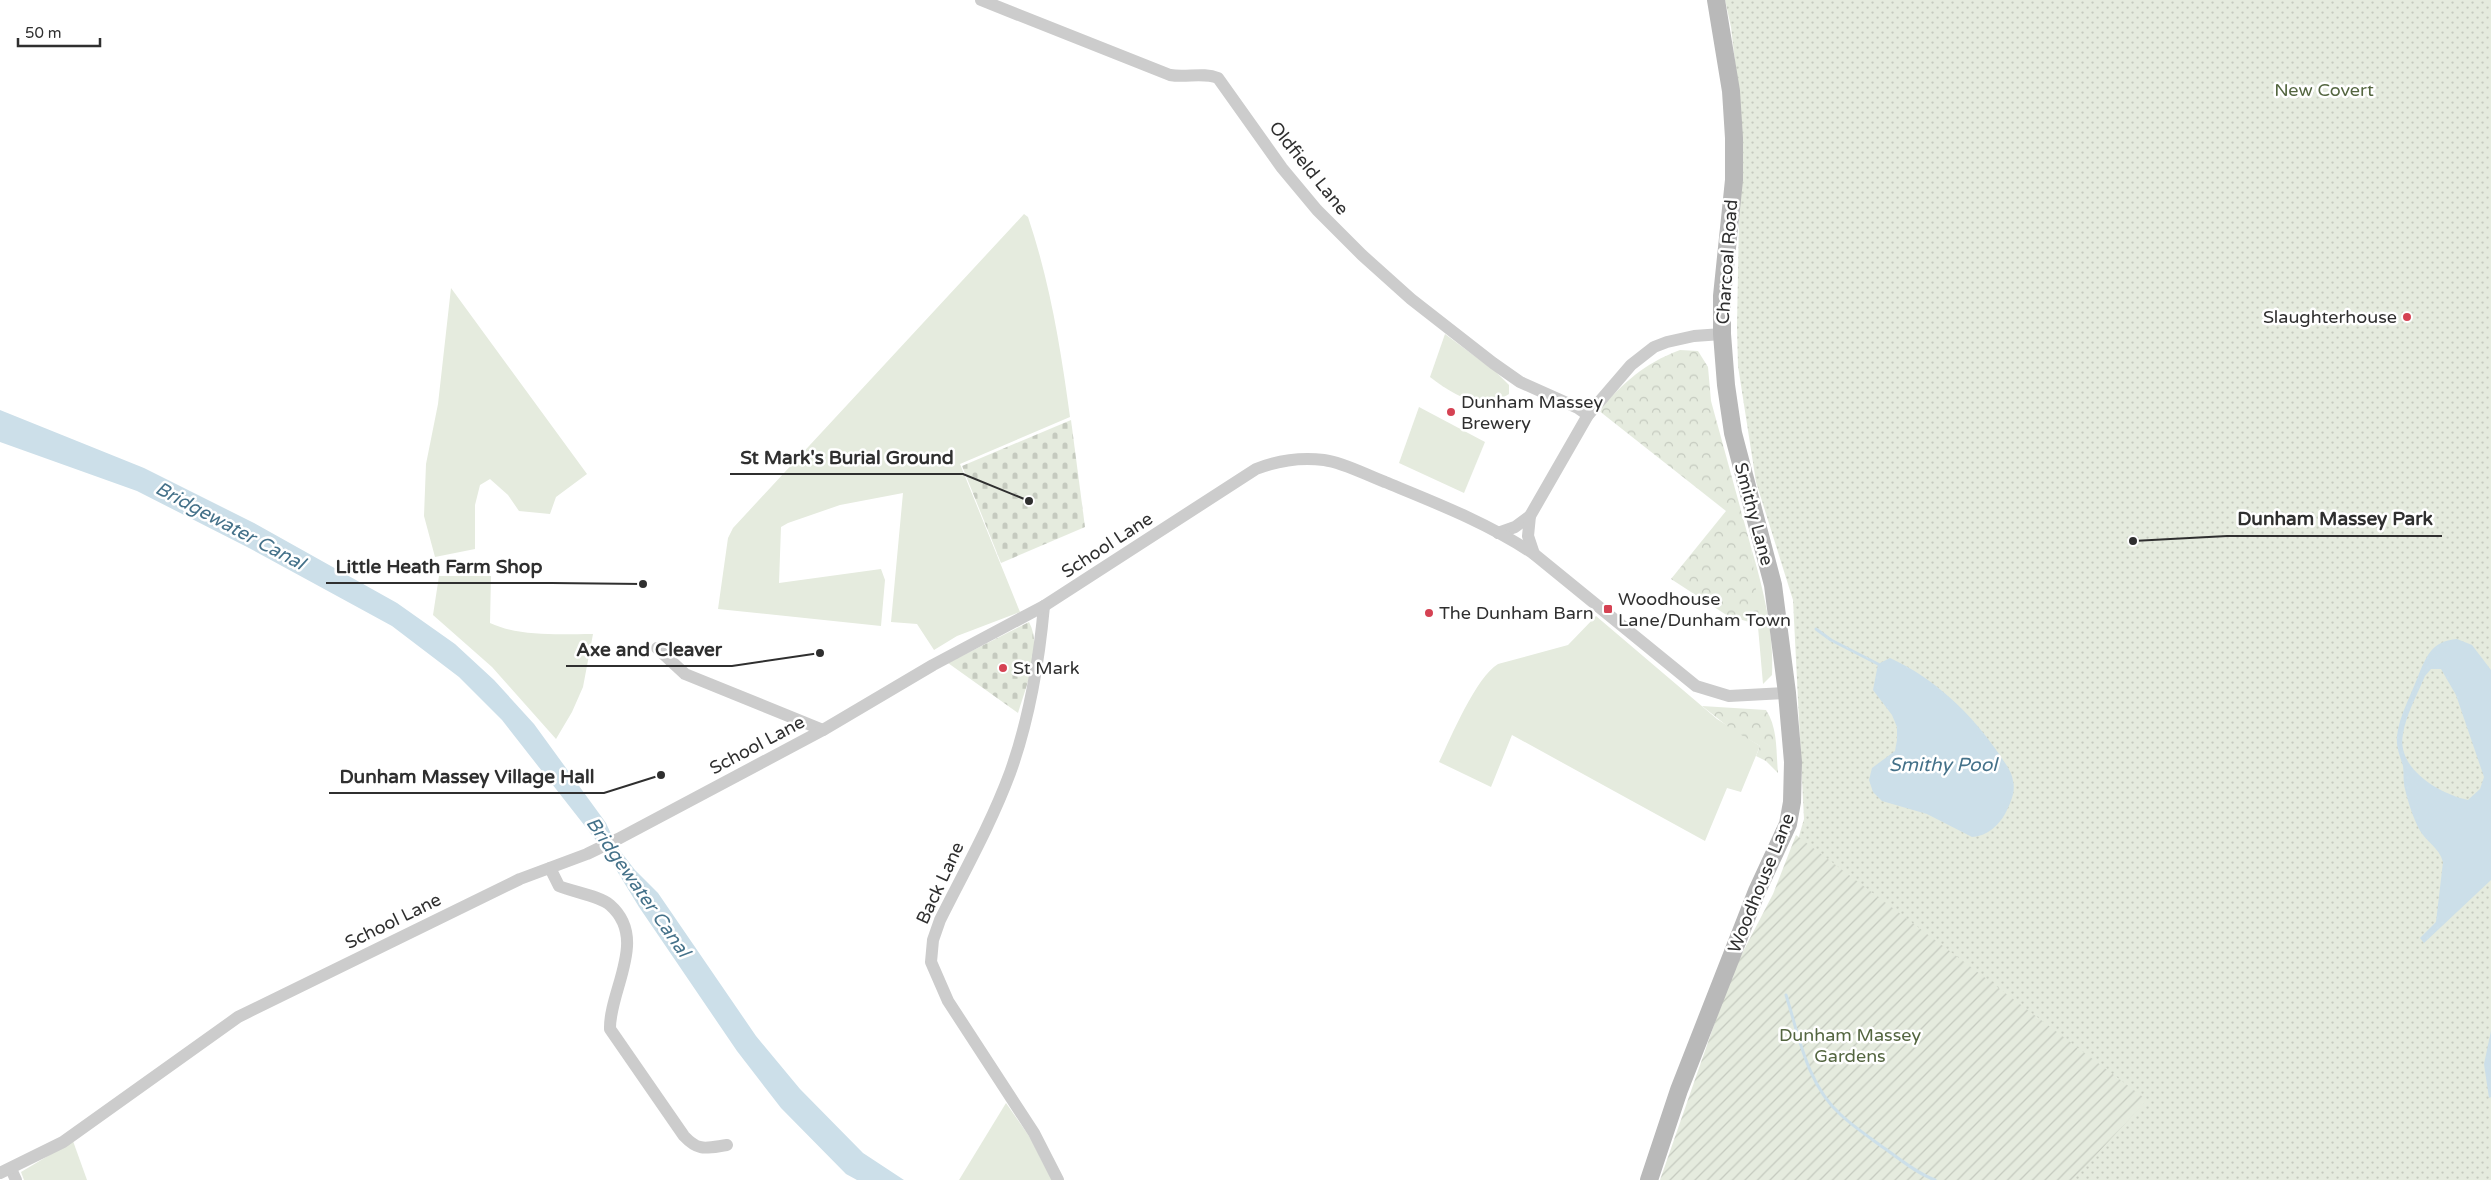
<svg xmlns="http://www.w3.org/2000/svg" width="2491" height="1180" font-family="'Varela Round',sans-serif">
<defs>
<pattern id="forest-crowns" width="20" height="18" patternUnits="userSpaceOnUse" patternTransform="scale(1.25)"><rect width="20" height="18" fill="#e5ebde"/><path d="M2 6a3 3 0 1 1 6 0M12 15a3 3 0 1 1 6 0" fill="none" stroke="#c5cabf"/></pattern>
<pattern id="cemetery-stones" width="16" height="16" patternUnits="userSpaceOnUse" patternTransform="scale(1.25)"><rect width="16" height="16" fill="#e5ebde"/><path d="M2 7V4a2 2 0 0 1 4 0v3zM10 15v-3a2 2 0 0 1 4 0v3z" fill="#c5cabf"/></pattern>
<pattern id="park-dots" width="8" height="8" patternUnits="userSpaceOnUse" patternTransform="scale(1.25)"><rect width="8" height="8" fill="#e5ebde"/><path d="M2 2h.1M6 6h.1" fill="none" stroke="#c5cabf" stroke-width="1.8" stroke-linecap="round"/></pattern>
<pattern id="garden-furrows" width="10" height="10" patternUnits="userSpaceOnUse" patternTransform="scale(1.25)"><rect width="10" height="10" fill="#e5ebde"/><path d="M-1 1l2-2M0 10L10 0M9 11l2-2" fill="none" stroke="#c5cabf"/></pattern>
</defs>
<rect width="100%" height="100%" fill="#fff"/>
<g fill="#e5ebde">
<path d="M1024,214L1028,217C1050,282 1061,350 1070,417L960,464L1020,612L957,636L934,650L917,624L891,622L903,493L840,505L788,523L781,527L779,583L881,569L885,580L881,626L718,609L728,538L733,528Z"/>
<polygon points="451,288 587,474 556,497 550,514 519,511 508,495 490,479 480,485 475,505 475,549 435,557 424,516 426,464 438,404"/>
<path d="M1445,334L1496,372L1509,385V394C1479,412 1454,395 1430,377Z"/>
<polygon points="1419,407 1485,442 1464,493 1399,463"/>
<path d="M1751,547C1763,588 1774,632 1772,675L1763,684Z"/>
<path d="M439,576H491L490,623C520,637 560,634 593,634L583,687L572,712L556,739L492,667L433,615Z"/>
<path d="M1596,616L1717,719L1760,746L1741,792L1727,788L1705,841L1512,735L1491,787L1439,762C1451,737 1476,677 1498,664L1568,645Z"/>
<polygon points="1006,1103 1029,1136 1052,1180 959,1180"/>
<polygon points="73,1141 87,1180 24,1180 21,1172"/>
</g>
<g fill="url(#forest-crowns)">
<path d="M1680,350L1698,351L1708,367L1711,401L1751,547L1760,625L1728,616L1671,579L1726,511L1598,410C1627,381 1641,365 1680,350Z"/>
<path d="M1702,706L1766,710C1778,728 1776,752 1778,773L1766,761L1756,756L1760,746L1731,729Z"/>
</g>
<g fill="url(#cemetery-stones)">
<polygon points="1071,420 1085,527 1001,563 962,466"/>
<path d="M1029,622C1043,648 1026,686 1018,713L948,663Z"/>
</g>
<polygon fill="url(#park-dots)" points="1725,0 2491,0 2491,1180 1675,1180 1780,901 1804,819 1793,600 1756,482 1738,366 1737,326 1741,115 1731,27"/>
<polygon fill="url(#garden-furrows)" points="1796,835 2147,1100 2073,1180 1660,1180 1730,979 1733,978 1734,969 1773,894"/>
<g fill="#ccdfe9" fill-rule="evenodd">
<polygon points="0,410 144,468 254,523 397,603 455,644 494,680 534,724 606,823 617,847 635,870 658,893 756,1036 800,1089 863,1153 904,1180 857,1180 846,1174 781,1108 737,1051 639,907 606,853 502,720 459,677 392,626 249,548 137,491 0,442"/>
<path d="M2457,639L2472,645L2491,670V880L2424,943L2420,938L2436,922L2443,862C2439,847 2426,842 2419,829C2413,817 2408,802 2405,789C2403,782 2404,774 2403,766C2400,756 2396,747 2397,736C2399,717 2410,697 2417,679C2426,657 2431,641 2457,639ZM2431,669H2441L2456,695L2484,777L2480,789L2468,800C2440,794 2396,769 2403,734C2406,715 2417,695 2425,676Z"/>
<path d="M1890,658C1934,678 1972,714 1999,754C2004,762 2012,771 2013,781C2016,792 2010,804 2005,814C1998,826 1987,836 1972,837L1927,814L1882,801L1873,792L1869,780L1872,768L1895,751L1897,740V727L1892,715L1873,690L1878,664Z"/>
<polygon points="2491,1031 2491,1097 2489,1098 2484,1064"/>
</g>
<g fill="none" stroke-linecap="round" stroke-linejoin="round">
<g stroke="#ccdfe9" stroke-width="3">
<polyline points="1816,629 1831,640 1878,664"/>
<path d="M1786,995C1799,1036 1807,1085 1841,1115C1854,1127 1869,1137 1884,1148C1900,1159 1916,1173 1935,1180"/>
</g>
<g stroke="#ccc" stroke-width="12">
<path d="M981,0L1170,75C1186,78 1203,72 1218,78L1282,168L1317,210L1362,255L1411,299L1493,363L1520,382L1578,408L1588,415"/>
<polyline points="1498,533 1515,527 1530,516"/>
<polyline points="1534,554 1528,536 1530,516 1588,415 1631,365 1654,347 1667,342 1694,336 1722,334"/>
<path d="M1044,606C1039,662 1029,720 1010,773C991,824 964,872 940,920L933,940L931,962L948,1001L1034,1133L1058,1180"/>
<polyline points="657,648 685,674 823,730"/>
<path d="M550,868L559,886C573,892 600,896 610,905C649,939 609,990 610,1029L684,1136C699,1152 706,1148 727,1145"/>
<polyline points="11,1169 16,1180"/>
<path d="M0,1173L63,1142L238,1017L520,879L587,854L618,839L823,730L933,665L1044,606L1256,469C1279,460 1300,457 1324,460C1345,463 1366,475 1385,482C1436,503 1488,523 1534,554L1696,686L1729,696L1787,693"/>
</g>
<polyline stroke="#b9b9b9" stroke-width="18" points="1649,1180 1679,1090 1757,891 1788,824 1792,802 1793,762 1787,693 1773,585 1733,433 1726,385 1722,334 1722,296 1734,180 1734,138 1731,91 1716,0"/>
</g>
<g fill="#d54253" stroke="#fff" stroke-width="2">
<circle cx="2407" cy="317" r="5"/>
<circle cx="1451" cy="412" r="5"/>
<rect x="1603" y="604" width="10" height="10" rx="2.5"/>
<circle cx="1429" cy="613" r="5"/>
<circle cx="1003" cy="668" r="5"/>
</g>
<g text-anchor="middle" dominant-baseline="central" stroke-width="5" stroke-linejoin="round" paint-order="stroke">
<g font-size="18" fill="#546640" stroke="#fff">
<text x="2324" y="90">New Covert</text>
<text x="1850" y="1035">Dunham Massey<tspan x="1850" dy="21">Gardens</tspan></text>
</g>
<g font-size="18" fill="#2f2f2f" stroke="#fff">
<text transform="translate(1309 168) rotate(51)">Oldfield Lane</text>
<text transform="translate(1727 262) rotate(-86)">Charcoal Road</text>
<text transform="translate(1754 514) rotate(75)">Smithy Lane</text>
<text transform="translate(1107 545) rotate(-33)">School Lane</text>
<text transform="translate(757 745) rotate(-28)">School Lane</text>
<text transform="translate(940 883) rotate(-65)">Back Lane</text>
<text transform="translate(1761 883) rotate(-68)">Woodhouse Lane</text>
<text transform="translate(393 921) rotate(-26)">School Lane</text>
</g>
<g font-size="18" fill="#2f2f2f" stroke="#fff" text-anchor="start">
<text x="2397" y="317" text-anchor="end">Slaughterhouse</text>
<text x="1461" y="402">Dunham Massey<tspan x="1461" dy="21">Brewery</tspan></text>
<text x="1618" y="599">Woodhouse<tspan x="1618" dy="21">Lane/Dunham Town</tspan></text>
<text x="1439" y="613">The Dunham Barn</text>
<text x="1013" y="668">St Mark</text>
</g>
<g font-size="19" font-style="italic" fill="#447189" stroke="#fff">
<text transform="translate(230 526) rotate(28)">Bridgewater Canal</text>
<text x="1943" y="765">Smithy Pool</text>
<text transform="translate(638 887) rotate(55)">Bridgewater Canal</text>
</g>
</g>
<path fill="none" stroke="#2f2f2f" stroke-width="2" d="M1029 501L963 474H730M2133 541L2227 536H2442M643 584L552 583H326M820 653L732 666H566M661 775L604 793H329"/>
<g fill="#2f2f2f" stroke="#fff" stroke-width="2">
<circle cx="1029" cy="501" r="5"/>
<circle cx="2133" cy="541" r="5"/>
<circle cx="643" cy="584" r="5"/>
<circle cx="820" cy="653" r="5"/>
<circle cx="661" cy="775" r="5"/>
</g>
<g font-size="19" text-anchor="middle" font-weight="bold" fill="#2f2f2f" stroke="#fff" stroke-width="5" stroke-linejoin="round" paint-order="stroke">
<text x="847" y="464">St Mark's Burial Ground</text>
<text x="2335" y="525">Dunham Massey Park</text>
<text x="439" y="573">Little Heath Farm Shop</text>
<text x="649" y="656">Axe and Cleaver</text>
<text x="467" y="783">Dunham Massey Village Hall</text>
</g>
<path d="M18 38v8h82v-8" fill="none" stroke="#2f2f2f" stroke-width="2.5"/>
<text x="25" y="38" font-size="15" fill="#2f2f2f" stroke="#ffffff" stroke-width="4" paint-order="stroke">50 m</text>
</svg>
